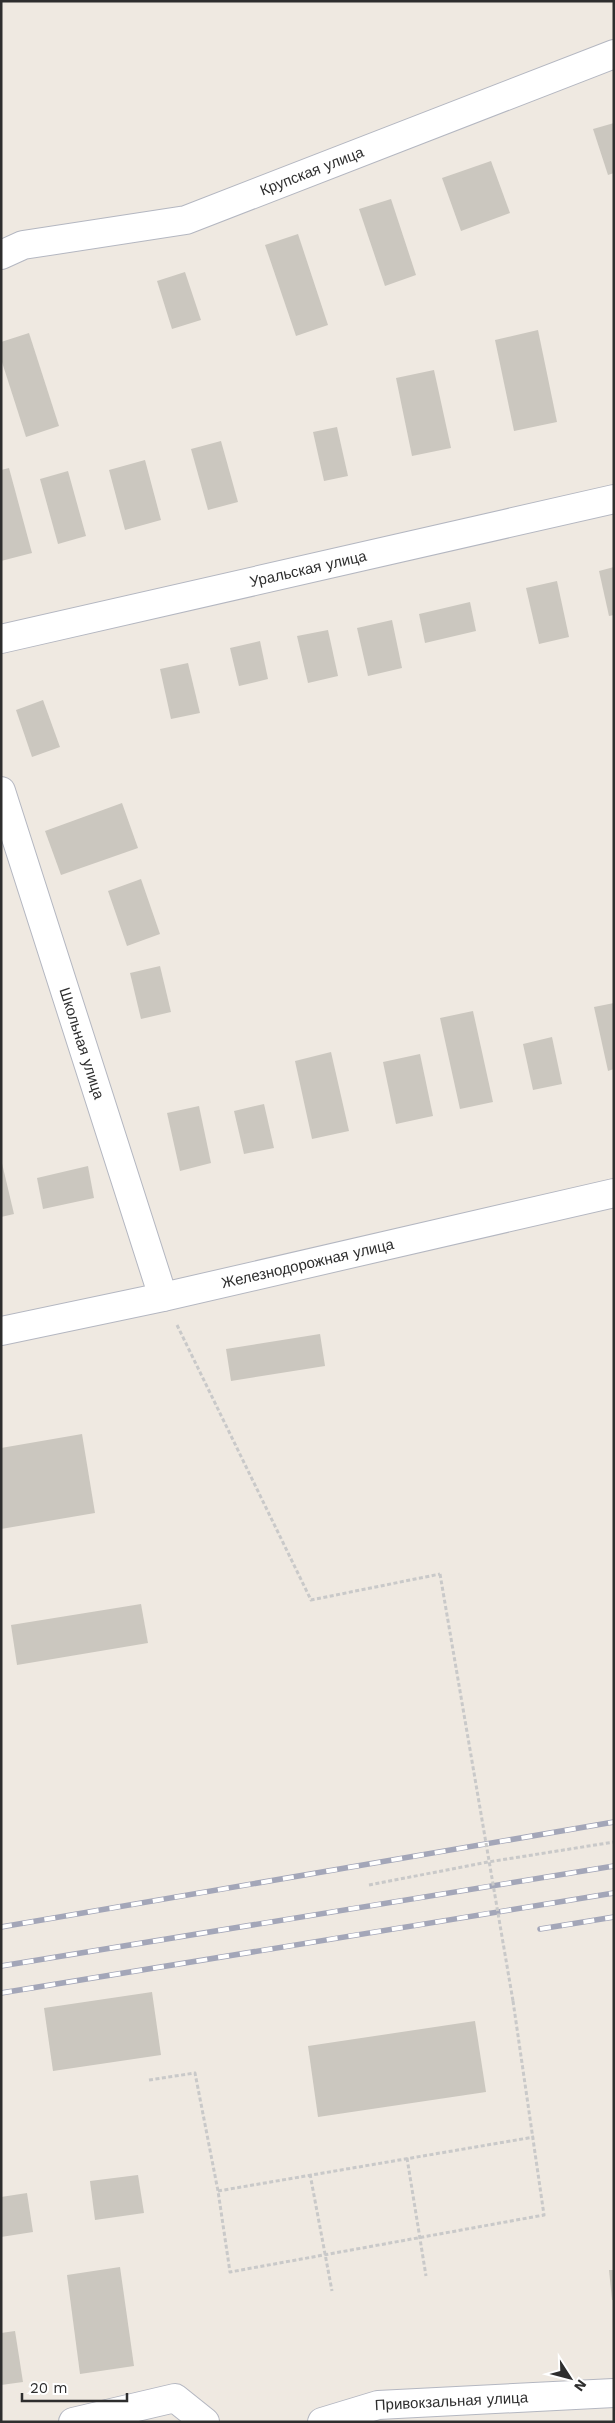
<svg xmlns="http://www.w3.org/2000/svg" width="615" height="2423" font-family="'Work Sans',sans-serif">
<rect width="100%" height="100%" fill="#efe9e1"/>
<g fill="#cbc7bf">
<polygon points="614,123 614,173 608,175 593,129"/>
<polygon points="491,161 510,213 461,231 442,178"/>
<polygon points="391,199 416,275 385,286 359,209"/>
<polygon points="298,234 328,325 296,336 265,245"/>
<polygon points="185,272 201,320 172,329 157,281"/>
<polygon points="538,330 557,422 514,431 495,340"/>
<polygon points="29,333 59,426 26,437 1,359 1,342"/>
<polygon points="434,370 451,448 412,456 396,378"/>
<polygon points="337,427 348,476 324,481 313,432"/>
<polygon points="221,441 238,502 208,510 191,449"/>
<polygon points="145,460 161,520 125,530 109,470"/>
<polygon points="9,468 32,553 1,561 1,470"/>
<polygon points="68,471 86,536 58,544 40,479"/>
<polygon points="614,567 614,615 609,616 599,571"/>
<polygon points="557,581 569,637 539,644 526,588"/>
<polygon points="470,602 476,631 425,643 419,614"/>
<polygon points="392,620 402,668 368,676 357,628"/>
<polygon points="328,630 338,676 308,683 297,636"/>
<polygon points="260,641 268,679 239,686 230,648"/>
<polygon points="188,663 200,713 171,719 160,669"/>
<polygon points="43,700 60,747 32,757 16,710"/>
<polygon points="122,803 138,848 61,875 45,831"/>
<polygon points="141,879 160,934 127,946 108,891"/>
<polygon points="160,966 171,1012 141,1019 130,973"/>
<polygon points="614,1003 614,1069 608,1071 594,1007"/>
<polygon points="473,1011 493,1102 460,1109 440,1018"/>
<polygon points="552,1037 562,1084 533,1090 523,1044"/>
<polygon points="331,1052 349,1131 312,1139 295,1061"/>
<polygon points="420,1054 433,1116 396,1124 383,1062"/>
<polygon points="264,1104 274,1148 244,1154 234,1111"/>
<polygon points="199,1106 211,1163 180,1171 167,1113"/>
<polygon points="1,1159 14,1214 1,1217"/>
<polygon points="88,1166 94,1198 43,1209 37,1178"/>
<polygon points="320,1334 325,1366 231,1381 226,1349"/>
<polygon points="82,1434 95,1513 1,1529 1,1448"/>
<polygon points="141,1604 148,1643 17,1665 11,1625"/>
<polygon points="152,1992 161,2055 53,2071 44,2008"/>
<polygon points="475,2021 486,2092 318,2117 308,2046"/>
<polygon points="138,2175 144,2213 95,2220 90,2181"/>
<polygon points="27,2193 33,2232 1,2237 1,2197"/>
<polygon points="120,2267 134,2366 80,2374 67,2275"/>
<polygon points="609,2270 614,2270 614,2300 612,2300"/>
<polygon points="15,2331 23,2382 1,2385 1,2333"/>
</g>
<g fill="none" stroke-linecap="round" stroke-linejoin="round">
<g stroke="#b4b7c1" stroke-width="30">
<g id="minor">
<path id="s1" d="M1,255L23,245L186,220L614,54"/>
<path id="s2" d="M1,639L614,499"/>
<path id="s3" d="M1,791L163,1297"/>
<path id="s4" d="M1,1331L163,1297L614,1193"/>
<polyline points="73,2422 175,2398 205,2422"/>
<path id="s5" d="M322,2422L378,2405L614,2393"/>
</g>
</g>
<g stroke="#c9c9c9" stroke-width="3" stroke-dasharray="4 2.5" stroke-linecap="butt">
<polyline points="177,1325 311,1600 440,1574"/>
<polyline points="369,1885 488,1862 614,1842"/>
<polyline points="149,2080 195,2073 218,2191 230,2272 544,2215 513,2001"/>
<polyline points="407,2158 426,2276"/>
<polyline points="310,2174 332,2291"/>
<polyline points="218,2191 534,2137"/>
</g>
<use href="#minor" stroke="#fff" stroke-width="28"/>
<g stroke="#a3a6b8" stroke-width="5.5">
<g id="rail">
<polyline points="1,1927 614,1822"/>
<polyline points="540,1929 614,1917"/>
<polyline points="1,1966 614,1866"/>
<polyline points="1,1993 614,1893"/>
</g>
</g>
<use href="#rail" stroke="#fff" stroke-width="4" stroke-dasharray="11" stroke-linecap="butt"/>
<polyline stroke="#c9c9c9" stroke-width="3" stroke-dasharray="4 2.5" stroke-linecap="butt" points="440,1574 513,2001"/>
</g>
<g text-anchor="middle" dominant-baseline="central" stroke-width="5" stroke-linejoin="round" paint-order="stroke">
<g font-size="15" fill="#2e2e2e" stroke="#fff">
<text stroke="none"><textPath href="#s1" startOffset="324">Крупская улица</textPath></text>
<text stroke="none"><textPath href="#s2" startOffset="315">Уральская улица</textPath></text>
<text stroke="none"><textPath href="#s3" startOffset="265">Школьная улица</textPath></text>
<text stroke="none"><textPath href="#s4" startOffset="314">Железнодорожная улица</textPath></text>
<text stroke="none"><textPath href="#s5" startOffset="132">Привокзальная улица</textPath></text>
</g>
</g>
<rect width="615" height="2423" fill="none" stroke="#2e2e2e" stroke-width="5"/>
<g transform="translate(570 2378) rotate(126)" stroke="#ffffff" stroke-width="4" paint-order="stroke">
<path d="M0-4L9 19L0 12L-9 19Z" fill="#2e2e2e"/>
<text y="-8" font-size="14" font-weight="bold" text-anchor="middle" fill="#2e2e2e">N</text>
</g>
<path d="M22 2393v8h105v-8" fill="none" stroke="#2e2e2e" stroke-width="2.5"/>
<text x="30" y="2393" font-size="15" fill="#2e2e2e" stroke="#ffffff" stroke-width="4" paint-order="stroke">20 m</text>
</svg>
